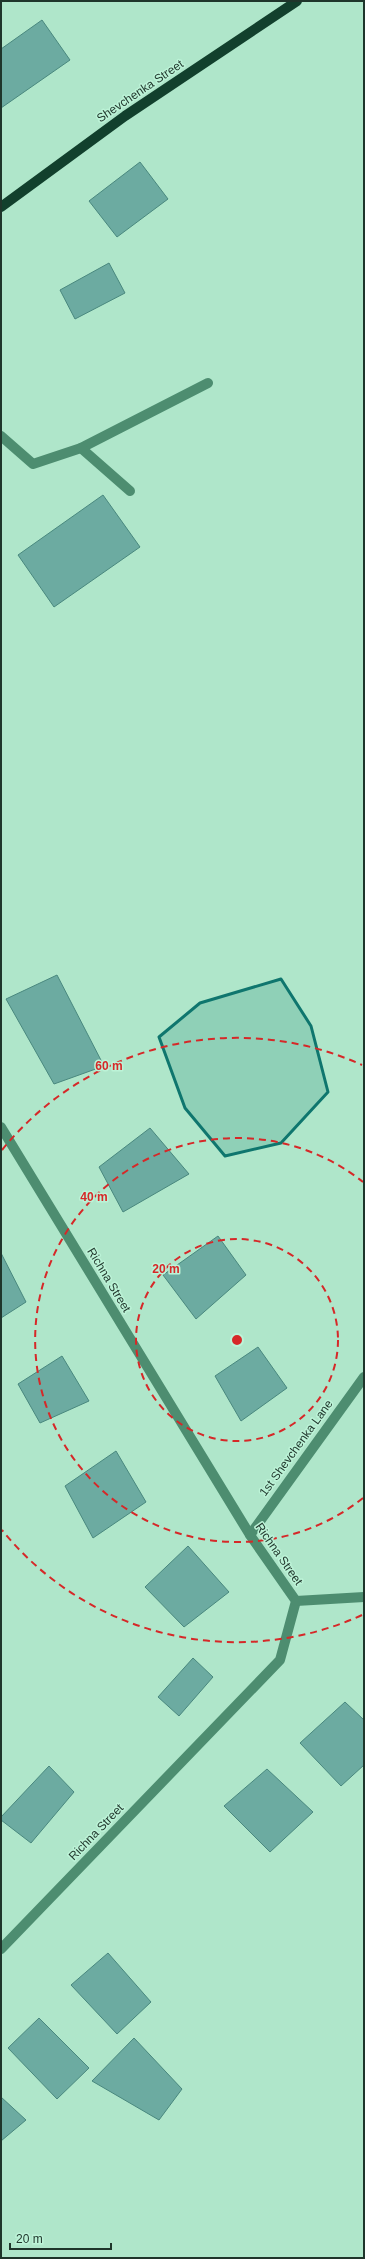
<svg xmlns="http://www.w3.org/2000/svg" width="365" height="2259" font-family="Arial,sans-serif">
<rect width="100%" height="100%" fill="#afe6ca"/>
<g fill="#6caba1" stroke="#49887e">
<polygon points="42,20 70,60 1,108 1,49"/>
<polygon points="140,162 168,199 117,237 89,201"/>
<polygon points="109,263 125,293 75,319 60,290"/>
<polygon points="103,495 140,547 54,607 18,555"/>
<polygon points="57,975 104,1066 54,1084 6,999"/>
<polygon points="150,1128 189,1174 123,1212 99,1167"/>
<polygon points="218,1236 246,1275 196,1319 163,1275"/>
<polygon points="1,1253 26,1302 1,1318"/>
<polygon points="258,1347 287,1388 241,1421 215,1376"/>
<polygon points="62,1356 89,1401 40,1423 18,1384"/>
<polygon points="116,1451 146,1502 93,1538 65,1486"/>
<polygon points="188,1546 229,1592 184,1627 145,1587"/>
<polygon points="193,1658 213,1677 179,1716 158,1697"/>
<polygon points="345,1702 364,1720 364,1765 341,1786 300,1743"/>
<polygon points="49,1766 74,1792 31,1843 1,1820 1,1817"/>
<polygon points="267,1769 313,1812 270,1852 224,1806"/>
<polygon points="108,1953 151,2002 117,2034 71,1985"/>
<polygon points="39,2018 89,2068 57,2099 8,2048"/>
<polygon points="134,2038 182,2089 159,2120 92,2081"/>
<polygon points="1,2097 26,2120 1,2141"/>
</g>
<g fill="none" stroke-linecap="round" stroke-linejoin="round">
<g stroke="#4d8d70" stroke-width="10">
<polyline points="1,436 33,464 81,448 208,383"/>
<polyline points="81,448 130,491"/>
<polyline points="1,1127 250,1535 296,1601 280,1660 1,1949"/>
<polyline points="250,1535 364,1377"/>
<polyline points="296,1601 364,1597"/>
</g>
<polyline stroke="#12402d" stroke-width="10" points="1,207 125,116 297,1"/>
</g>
<path fill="#0f766e" fill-opacity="0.2" stroke="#0f766e" stroke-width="3" stroke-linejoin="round" d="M281,979L311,1026L328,1092L281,1143L225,1156L185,1108L159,1037L200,1003Z"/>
<g fill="none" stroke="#d62828" stroke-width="2" stroke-dasharray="7 5">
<circle cx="237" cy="1340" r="101"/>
<path d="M363 1498A202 202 0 1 1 363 1182"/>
<path d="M362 1615A302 302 0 0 1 2 1530M2 1150A302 302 0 0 1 362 1065"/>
</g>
<g text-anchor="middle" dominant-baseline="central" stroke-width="3" stroke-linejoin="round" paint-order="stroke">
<g font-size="12" fill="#1f352b" stroke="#bcf3d7">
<text transform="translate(140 91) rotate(-34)">Shevchenka Street</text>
<text transform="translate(109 1280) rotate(59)">Richna Street</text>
<text transform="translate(296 1448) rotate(-54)">1st Shevchenka Lane</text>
<text transform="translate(279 1554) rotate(55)">Richna Street</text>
<text transform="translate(96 1832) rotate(-46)">Richna Street</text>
</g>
</g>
<circle cx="237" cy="1340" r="6" fill="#d62828" stroke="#bcf3d7" stroke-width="2"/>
<g font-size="12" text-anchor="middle" font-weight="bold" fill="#d62828" stroke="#bcf3d7" stroke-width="3" stroke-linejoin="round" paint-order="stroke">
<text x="109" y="1070">60 m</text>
<text x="94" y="1201">40 m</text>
<text x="166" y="1273">20 m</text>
</g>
<rect width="365" height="2259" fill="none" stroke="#1f352b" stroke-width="4"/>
<path d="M10 2243v6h101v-6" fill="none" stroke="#1f352b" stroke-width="2"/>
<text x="16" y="2243" font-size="12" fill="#1f352b" stroke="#bcf3d7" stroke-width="3" paint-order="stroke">20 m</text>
</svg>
